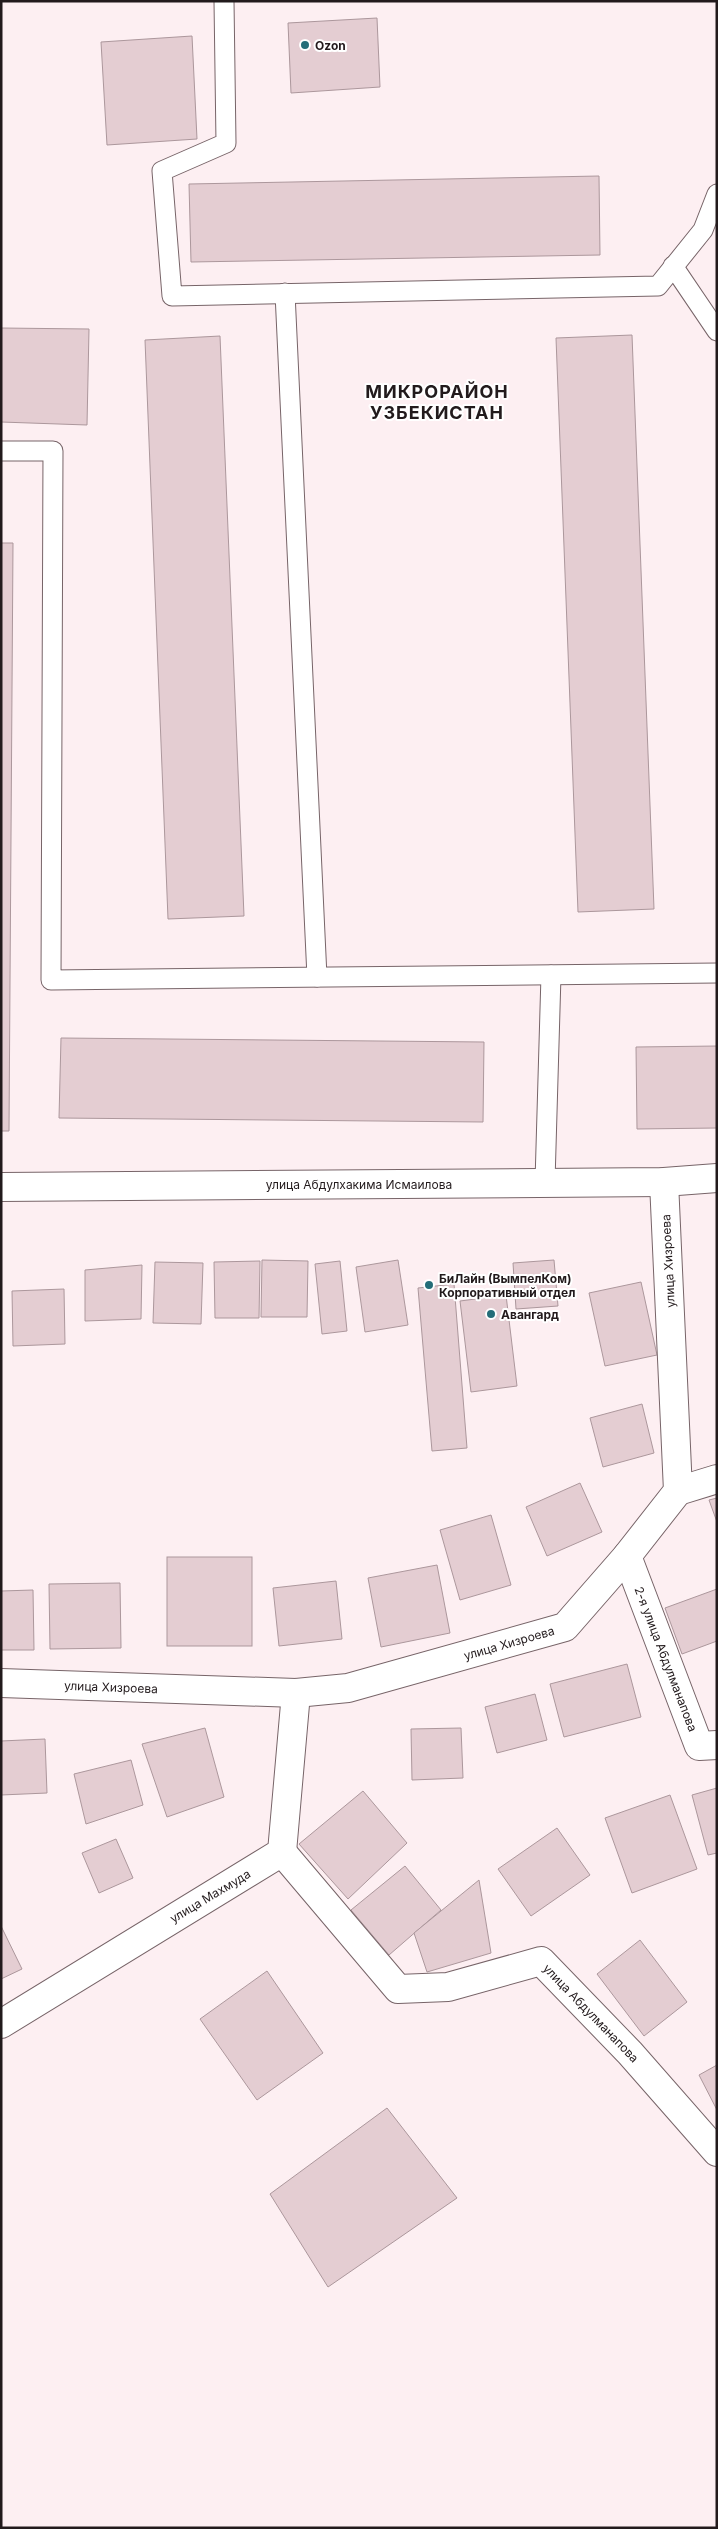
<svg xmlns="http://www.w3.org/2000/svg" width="718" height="2529" font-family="Inter,sans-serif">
<rect width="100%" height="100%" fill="#fdeff2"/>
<g fill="#e4cdd2" stroke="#ac979c">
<polygon points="377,18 380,87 291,93 288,23"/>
<polygon points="192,36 197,139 107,145 101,42"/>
<polygon points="599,176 600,255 191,262 189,184"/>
<polygon points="1,328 89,329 87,425 1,422"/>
<polygon points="632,335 654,909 578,912 556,338"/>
<polygon points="220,336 244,916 168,919 145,340"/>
<polygon points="1,543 13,543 9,1131 1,1131"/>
<polygon points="61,1038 484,1042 483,1122 59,1118"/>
<polygon points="717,1046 717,1128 637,1129 636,1047"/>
<polygon points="262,1260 308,1261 307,1317 261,1317"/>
<polygon points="398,1260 408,1325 365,1332 356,1267"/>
<polygon points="554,1260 558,1306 516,1309 513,1263"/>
<polygon points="260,1261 259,1318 215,1318 214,1262"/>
<polygon points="340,1261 347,1331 322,1334 315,1264"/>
<polygon points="155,1262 203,1263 201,1324 153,1323"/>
<polygon points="142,1265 141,1319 85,1321 85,1270"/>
<polygon points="641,1282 657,1355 605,1366 589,1293"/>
<polygon points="454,1284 467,1448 432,1451 418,1288"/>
<polygon points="64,1289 65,1344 13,1346 12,1291"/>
<polygon points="506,1295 517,1386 471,1392 460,1301"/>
<polygon points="642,1404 654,1453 603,1467 590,1418"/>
<polygon points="580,1483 602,1532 547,1556 526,1507"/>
<polygon points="717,1498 717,1522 709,1500"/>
<polygon points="491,1515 511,1585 460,1600 440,1530"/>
<rect x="167" y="1557" width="85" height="89"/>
<polygon points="437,1565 450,1633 381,1647 368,1578"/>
<polygon points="336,1581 342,1639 279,1646 273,1588"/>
<polygon points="120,1583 121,1648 50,1649 49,1584"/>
<polygon points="717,1589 717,1641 682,1654 665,1608"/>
<polygon points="33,1590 34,1650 1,1650 1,1591"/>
<polygon points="627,1664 641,1717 564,1737 550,1684"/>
<polygon points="535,1694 547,1740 497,1753 485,1707"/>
<polygon points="205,1728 224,1797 167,1817 142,1744"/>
<polygon points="461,1728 463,1778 412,1780 411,1729"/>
<polygon points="45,1739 47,1793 1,1795 1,1741"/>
<polygon points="131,1760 143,1805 86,1824 74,1774"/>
<polygon points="717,1788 717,1853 708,1855 692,1795"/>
<polygon points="363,1791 407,1843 348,1899 299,1844"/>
<polygon points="670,1795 697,1869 632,1893 605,1818"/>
<polygon points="557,1828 590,1875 531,1916 498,1869"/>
<polygon points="116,1839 133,1878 99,1893 82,1853"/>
<polygon points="405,1866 441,1910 389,1955 351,1910"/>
<polygon points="479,1880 491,1953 427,1972 414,1933"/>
<polygon points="1,1926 22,1969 1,1979"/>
<polygon points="640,1940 687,2002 644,2036 597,1974"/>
<polygon points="267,1971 323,2053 257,2100 200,2019"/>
<polygon points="717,2065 717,2110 699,2075"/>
<polygon points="387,2108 457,2198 328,2287 270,2194"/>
</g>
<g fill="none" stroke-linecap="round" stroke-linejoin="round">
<g stroke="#776468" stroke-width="21">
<g id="lane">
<polyline points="224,1 226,143 162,171 172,296 658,286 703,230 717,194"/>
<polyline points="673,266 717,331"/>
<polyline points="285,293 317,977"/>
<polyline points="1,451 53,451 51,980 717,973"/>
<polyline points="545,1182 551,975"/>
</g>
</g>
<g stroke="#776468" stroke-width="30">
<g id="street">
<polyline points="678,1491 717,1479"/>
<polyline points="627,1556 699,1746 717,1745"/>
<polyline points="1,1683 296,1693 348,1688 565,1627 627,1556 678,1491 664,1182"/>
<polyline points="282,1852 398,1989 448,1987 541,1961 630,2053 717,2152"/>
<polyline points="1,2024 282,1852 296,1693"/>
</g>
</g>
<g stroke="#776468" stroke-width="30">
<polyline id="secondary" points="1,1187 664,1182 717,1178"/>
</g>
<use href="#lane" stroke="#fff" stroke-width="19"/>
<use href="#street" stroke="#fff" stroke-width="28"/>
<use href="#secondary" stroke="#fff" stroke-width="28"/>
</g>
<g fill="#246d78" stroke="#fff" stroke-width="2">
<circle cx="305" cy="45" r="5"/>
<circle cx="429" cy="1285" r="5"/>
<circle cx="491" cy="1314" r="5"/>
</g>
<g text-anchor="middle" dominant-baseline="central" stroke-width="4" stroke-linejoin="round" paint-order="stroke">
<g font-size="12" font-weight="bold" fill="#221a1c" stroke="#fff" text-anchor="start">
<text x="315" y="45">Ozon</text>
<text x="439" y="1278">БиЛайн (ВымпелКом)<tspan x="439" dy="14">Корпоративный отдел</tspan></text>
<text x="501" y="1314">Авангард</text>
</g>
<g font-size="12" fill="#221a1c" stroke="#fff">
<text x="359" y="1184">улица Абдулхакима Исмаилова</text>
<text transform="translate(668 1261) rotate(-93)">улица Хизроева</text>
<text transform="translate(509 1643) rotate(-16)">улица Хизроева</text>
<text transform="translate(666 1659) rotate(69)">2-я улица Абдулманапова</text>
<text transform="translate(111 1687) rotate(2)">улица Хизроева</text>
<text transform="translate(210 1896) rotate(-31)">улица Махмуда</text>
<text transform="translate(591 2013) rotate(46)">улица Абдулманапова</text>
</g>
<g font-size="18" font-weight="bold" letter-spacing="1" fill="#221a1c" stroke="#fff">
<text x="437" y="391">МИКРОРАЙОН<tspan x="437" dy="21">УЗБЕКИСТАН</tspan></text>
</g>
</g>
<rect width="718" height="2529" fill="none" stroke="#221a1c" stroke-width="5"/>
</svg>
